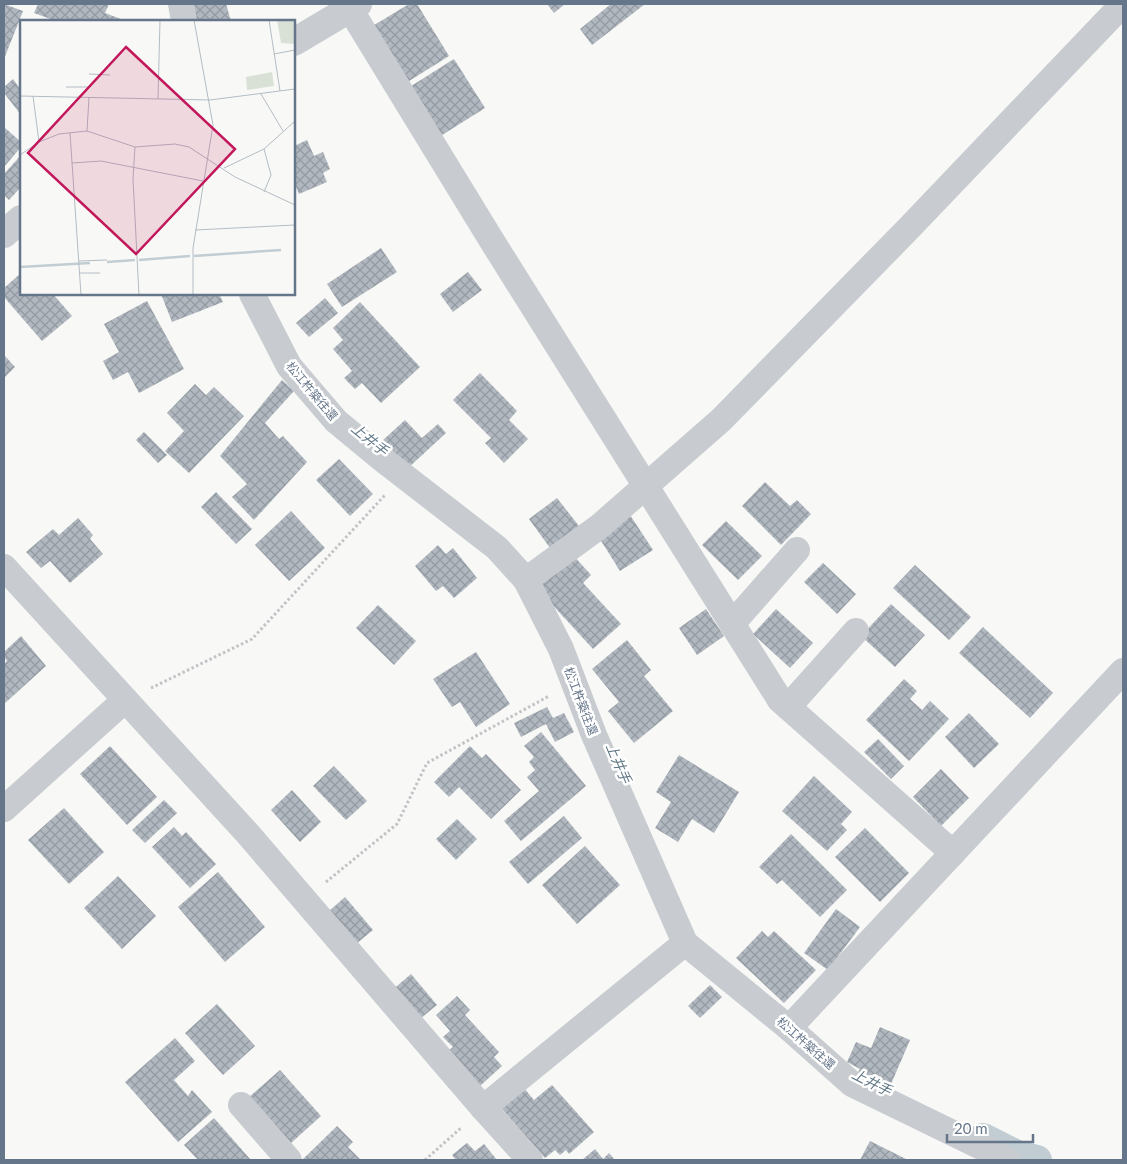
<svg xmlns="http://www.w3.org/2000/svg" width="1127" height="1164" font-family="Lato,'Noto Sans JP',sans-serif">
<defs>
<pattern id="building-cross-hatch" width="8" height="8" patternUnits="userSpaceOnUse" patternTransform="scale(1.25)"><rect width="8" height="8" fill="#b1b8c0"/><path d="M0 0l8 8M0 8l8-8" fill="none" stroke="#949aa2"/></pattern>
</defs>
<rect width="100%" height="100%" fill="#f8f9f6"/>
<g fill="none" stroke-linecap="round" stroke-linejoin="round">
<polyline stroke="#c2cdd3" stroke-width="30" points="983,1138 1017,1155 1037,1160"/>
</g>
<g fill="url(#building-cross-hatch)">
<polygon points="4,4 23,11 4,59"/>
<polygon points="38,4 109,4 105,13 126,21 56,21 34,13"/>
<polygon points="187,4 226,4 231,21 191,21"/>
<polygon points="409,4 417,4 449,56 406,83 371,27"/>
<polygon points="547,4 565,4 554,13"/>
<polygon points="611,4 645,4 592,45 580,29"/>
<polygon points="454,59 485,108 439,137 408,88"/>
<polygon points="13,79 21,90 21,115 4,93 4,87"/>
<polygon points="4,127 21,142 21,147 4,167"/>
<polygon points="307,140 314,156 323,152 330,169 323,173 327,182 299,194 294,182 294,146"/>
<polygon points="21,155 21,187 9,200 4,195 4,174"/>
<polygon points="381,248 397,272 342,307 327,284"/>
<polygon points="468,272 482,290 453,312 440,294"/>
<polygon points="21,273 21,294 53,294 72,316 42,341 4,297 4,288"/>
<polygon points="161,294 219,294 223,302 172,322"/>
<polygon points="325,298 338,313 309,337 296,323"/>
<polygon points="147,301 184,369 139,393 128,372 113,380 103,361 119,352 104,324"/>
<polygon points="360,302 420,367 381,403 362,383 355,389 344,378 352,371 333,349 343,340 333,328"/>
<polygon points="5,356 15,367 4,378 4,358"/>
<polygon points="480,373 517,411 509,420 528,439 504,463 485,443 491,438 453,400"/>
<polygon points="282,380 294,391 265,423 279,439 283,436 307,462 254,520 232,497 247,484 220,456"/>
<polygon points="195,384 206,395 214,387 244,416 189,473 165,451 184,431 167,413"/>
<polygon points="405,420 422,438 438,424 446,433 407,469 382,441"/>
<polygon points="144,432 167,455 158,463 136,440"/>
<polygon points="339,459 373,494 350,516 316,480"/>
<polygon points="765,482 790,506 797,500 811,514 781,545 742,506"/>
<polygon points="216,492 252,529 236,544 201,507"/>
<polygon points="557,498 579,526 550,548 529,519"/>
<polygon points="291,511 325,548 289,581 255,545"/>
<polygon points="630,515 653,550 620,571 598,536"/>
<polygon points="78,518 93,535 90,539 103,554 70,583 50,561 41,568 26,552 53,529 59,535"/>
<polygon points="726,521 762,556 738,580 702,545"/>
<polygon points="438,545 446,554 453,548 477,578 454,598 443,586 436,591 415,566"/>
<polygon points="572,554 591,575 583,583 621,624 593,649 536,587"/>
<polygon points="823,563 856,594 837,614 804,582"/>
<polygon points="915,565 971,617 949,640 893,588"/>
<polygon points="891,604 925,635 895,667 861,636"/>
<polygon points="378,605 416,641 394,665 356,628"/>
<polygon points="706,609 724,636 697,655 679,628"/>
<polygon points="776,609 813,643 790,668 753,634"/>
<polygon points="983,627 1053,693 1030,718 959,653"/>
<polygon points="21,636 46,666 4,704 4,664 7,661 4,657 4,652"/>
<polygon points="627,640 651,670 644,676 673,711 634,743 608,711 619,702 592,669"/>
<polygon points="476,652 510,704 476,727 460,702 452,707 433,679"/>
<polygon points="904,679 917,691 910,699 922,710 930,701 949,719 909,761 866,720"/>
<polygon points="547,707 553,718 564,713 574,732 555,742 546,724 521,737 514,723"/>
<polygon points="969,713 999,744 974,768 945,737"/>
<polygon points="541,732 586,786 521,841 504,821 539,791 527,777 535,770 529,762 534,757 524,746"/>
<polygon points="878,739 904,766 891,779 864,752"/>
<polygon points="110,746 157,797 127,825 80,774"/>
<polygon points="470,746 482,758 486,754 521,790 491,819 459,787 449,797 434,782"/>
<polygon points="679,755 739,792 714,833 692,819 678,842 655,828 671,802 656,792"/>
<polygon points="334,766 367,801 346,820 313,786"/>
<polygon points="941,769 969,798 941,826 913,797"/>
<polygon points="814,776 852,812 841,824 847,830 827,851 782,811"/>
<polygon points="292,790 321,822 300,842 271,810"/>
<polygon points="164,800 177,813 145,843 132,830"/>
<polygon points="64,808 104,852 69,884 28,840"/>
<polygon points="564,816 582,838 528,884 509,862"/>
<polygon points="457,819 477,839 456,860 436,839"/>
<polygon points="174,827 182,836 186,832 216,864 190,888 152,847"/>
<polygon points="865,828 909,873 880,902 835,857"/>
<polygon points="791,834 847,890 820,917 782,880 777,884 759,867"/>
<polygon points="585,846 620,885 577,924 542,885"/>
<polygon points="218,872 265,927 225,962 178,907"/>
<polygon points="118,876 156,916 122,949 84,908"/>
<polygon points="345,897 373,930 356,944 328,912"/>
<polygon points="836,909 860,927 828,970 804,953"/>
<polygon points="762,931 768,937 774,931 816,970 784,1003 736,958"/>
<polygon points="411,974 437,1005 415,1023 390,992"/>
<polygon points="710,985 722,997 700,1018 688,1006"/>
<polygon points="457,996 470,1010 465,1015 499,1052 494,1057 502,1066 480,1086 448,1051 453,1047 443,1037 450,1031 436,1015"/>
<polygon points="217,1004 255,1046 223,1075 185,1033"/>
<polygon points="880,1027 910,1040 888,1091 856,1076 860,1069 847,1062 856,1042 871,1048"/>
<polygon points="175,1038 195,1061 174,1080 188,1096 192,1090 212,1112 178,1142 125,1082"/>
<polygon points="280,1070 321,1116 291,1143 249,1097"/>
<polygon points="552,1085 594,1132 569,1154 566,1150 560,1155 555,1150 545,1158 500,1107 523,1087 534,1100"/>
<polygon points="214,1118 251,1160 198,1160 184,1145"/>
<polygon points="337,1126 353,1142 348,1147 361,1160 302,1160"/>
<polygon points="870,1141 908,1160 860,1160"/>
<polygon points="467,1143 475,1151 484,1144 497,1160 456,1160 452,1155"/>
<polygon points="595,1149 603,1159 609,1153 615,1160 582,1160"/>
</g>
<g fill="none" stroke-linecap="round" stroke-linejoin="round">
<g stroke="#c1c3c6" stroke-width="3" stroke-dasharray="2.5 2.5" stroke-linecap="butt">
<polyline points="151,688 252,639 385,495"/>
<polyline points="326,882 397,824 427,763 549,696"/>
<polyline points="425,1160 462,1127"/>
</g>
<g stroke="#c8cbd0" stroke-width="26">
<polyline points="181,4 184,21"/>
<polyline points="350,9 492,241 780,700 953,853"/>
<polyline points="252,294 289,366 336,421 382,459 497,548 526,580 561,649 594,735 685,943 789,1028 852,1084 1008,1160"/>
<polyline points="4,567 248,834 483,1108 530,1160"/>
<polyline points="526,580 600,526 721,420 909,228 1123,4"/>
<polyline points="732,624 797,550"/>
<polyline points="788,707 856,631"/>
<polyline points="4,809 125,700"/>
<polyline points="789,1028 1123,671"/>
<polyline points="241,1105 289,1160"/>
<polyline points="483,1108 685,943"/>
</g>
<g stroke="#c8cbd0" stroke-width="28">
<polyline points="294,42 358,4"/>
<polyline points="4,234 21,219"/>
</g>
</g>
<g text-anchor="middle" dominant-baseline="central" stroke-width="5" stroke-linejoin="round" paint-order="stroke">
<g font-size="12" fill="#65758a" stroke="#fff">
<text transform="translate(312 391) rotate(50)">松江杵築往還</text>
<text transform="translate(581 701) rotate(69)">松江杵築往還</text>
<text transform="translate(806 1043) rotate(41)">松江杵築往還</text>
</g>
<g font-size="14" font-style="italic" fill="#607785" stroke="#fff">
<text transform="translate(370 439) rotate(39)">上井手</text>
<text transform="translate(619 763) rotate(67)">上井手</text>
<text transform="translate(872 1082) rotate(27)">上井手</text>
</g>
</g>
<g transform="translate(20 20)">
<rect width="275" height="275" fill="#f8f9f6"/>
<path d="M257,0H275V24L261,23ZM252,52L254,66L227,70L226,57Z" fill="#d9e1d6"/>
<path fill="none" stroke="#c2cdd3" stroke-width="2.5" d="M174,236L261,230M119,240L170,236M87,242L115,240M0,247L70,243"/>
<path fill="none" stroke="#b4bcc4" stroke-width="1" d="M249,0L260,71M254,34L275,30M69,54L90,55M46,67H69M241,74L263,111M0,76L190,80L275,69M13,76L19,122M138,79L140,0M67,111L69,77M50,113L61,275M115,127L113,159L119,275M244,129L251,155L244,172M0,135L19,122L39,114L67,111L115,127L155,124L169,127L215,157L275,185M52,143L81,141L183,161M204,148L244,129L275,101M175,210L275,205M59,241L87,240M59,253H80M173,275V228L193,105L174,0"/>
<path fill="#c2185b" fill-opacity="0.15" stroke="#c2185b" stroke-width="2.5" d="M106,27L215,129L116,234L8,133Z"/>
<rect width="275" height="275" fill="none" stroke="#65758a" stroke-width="2.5"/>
</g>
<rect width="1127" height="1164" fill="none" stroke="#65758a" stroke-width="10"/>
<path d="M947 1134v8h86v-8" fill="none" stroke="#65758a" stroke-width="2.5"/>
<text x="954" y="1134" font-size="15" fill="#65758a" stroke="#ffffff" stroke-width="4" paint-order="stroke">20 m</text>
</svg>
